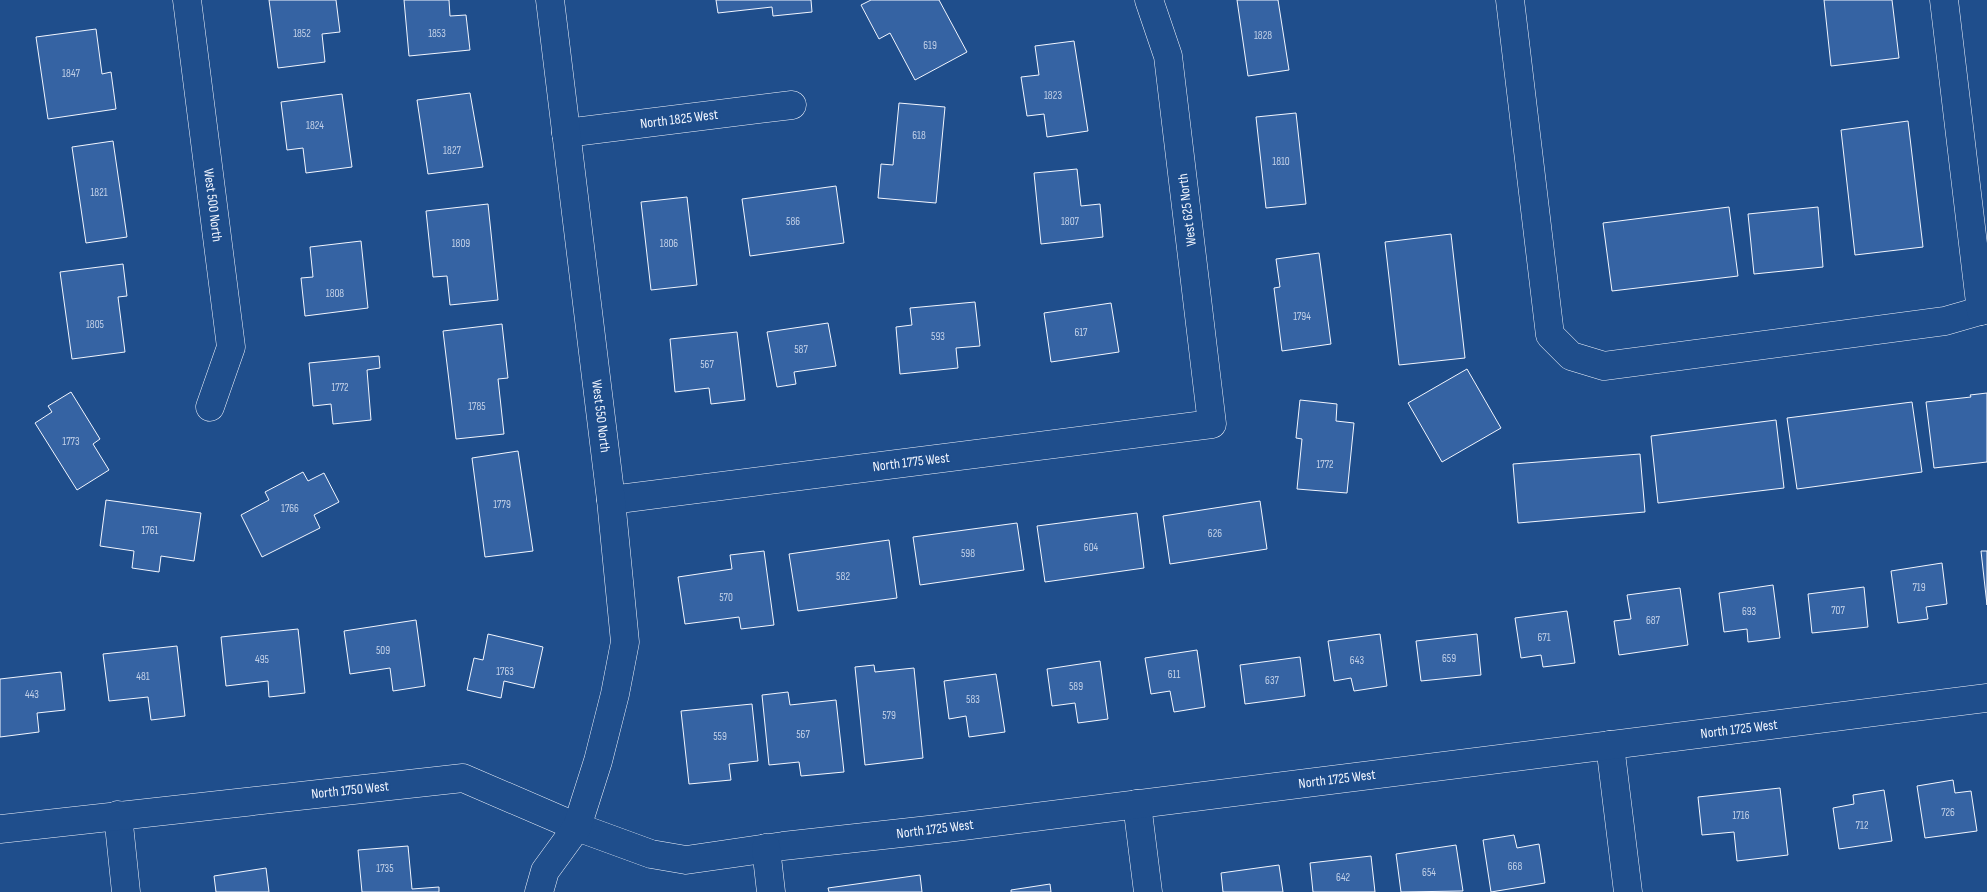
<svg xmlns="http://www.w3.org/2000/svg" width="1987" height="892" font-family="'Sofia Sans Condensed',sans-serif">
<rect width="100%" height="100%" fill="#1f4e8c"/>
<g fill="#3563a3" stroke="#f2f6ff">
<polygon points="269,0 336,0 340,32 322,34 325,62 278,68"/>
<polygon points="404,0 449,0 450,16 466,15 470,50 409,56"/>
<polygon points="716,0 811,0 812,12 773,16 772,7 718,13"/>
<polygon points="871,0 939,0 967,52 915,80 890,33 879,39 861,5"/>
<polygon points="1237,0 1278,0 1289,70 1248,76"/>
<polygon points="1824,0 1892,0 1899,58 1831,66"/>
<polygon points="96,29 102,74 111,72 116,109 48,119 36,37"/>
<polygon points="1074,41 1088,131 1047,137 1044,114 1027,116 1021,77 1039,75 1035,46"/>
<polygon points="470,93 483,167 428,174 417,100"/>
<polygon points="342,94 352,167 306,173 303,148 287,150 281,102"/>
<polygon points="899,103 945,107 936,203 878,198 881,164 893,165"/>
<polygon points="1296,113 1306,204 1266,208 1256,117"/>
<polygon points="1908,121 1923,247 1855,255 1841,130"/>
<polygon points="113,141 127,237 86,243 72,147"/>
<polygon points="1077,169 1081,206 1100,204 1103,237 1041,244 1034,173"/>
<polygon points="836,186 844,243 750,256 742,199"/>
<polygon points="687,197 697,285 651,290 641,202"/>
<polygon points="488,204 498,300 450,305 447,276 433,277 426,211"/>
<polygon points="1729,207 1738,276 1612,291 1603,223"/>
<polygon points="1818,207 1823,267 1754,274 1748,214"/>
<polygon points="1451,234 1465,358 1399,365 1385,242"/>
<polygon points="361,241 368,308 305,316 301,278 313,277 310,247"/>
<polygon points="1319,253 1331,344 1282,351 1274,288 1280,287 1276,259"/>
<polygon points="123,264 127,296 118,297 125,352 72,359 60,272"/>
<polygon points="975,302 980,346 956,348 958,368 900,374 896,327 912,325 910,308"/>
<polygon points="1111,303 1119,352 1051,362 1044,313"/>
<polygon points="828,323 836,366 794,372 796,384 777,387 767,332"/>
<polygon points="502,324 508,378 498,379 504,434 456,439 443,331"/>
<polygon points="737,332 745,400 711,404 709,388 675,392 670,339"/>
<polygon points="379,356 380,368 367,370 371,420 333,424 331,404 313,406 309,363"/>
<polygon points="1467,369 1501,428 1442,462 1408,403"/>
<polygon points="71,392 100,439 93,444 109,470 77,490 35,423 52,412 48,406"/>
<polygon points="1987,393 1987,462 1934,468 1926,402 1971,397 1970,395"/>
<polygon points="1300,400 1337,404 1336,421 1354,423 1347,493 1297,489 1302,439 1296,438"/>
<polygon points="1912,402 1922,472 1797,489 1787,418"/>
<polygon points="1776,420 1784,488 1658,503 1651,436"/>
<polygon points="518,451 533,551 485,557 472,458"/>
<polygon points="1640,454 1645,512 1518,523 1513,464"/>
<polygon points="303,472 308,481 324,473 339,502 314,515 320,528 262,557 241,515 269,500 265,492"/>
<polygon points="106,500 201,513 194,561 161,556 159,572 132,568 134,551 100,546"/>
<polygon points="1260,501 1267,549 1170,564 1163,516"/>
<polygon points="1137,513 1144,568 1045,582 1037,526"/>
<polygon points="1017,523 1024,570 920,585 913,537"/>
<polygon points="889,540 897,598 798,611 789,554"/>
<polygon points="764,551 774,625 741,629 739,617 685,624 678,577 732,569 730,555"/>
<polygon points="1981,551 1987,551 1987,605"/>
<polygon points="1942,563 1947,604 1926,607 1928,619 1898,623 1891,571"/>
<polygon points="1773,585 1780,638 1748,642 1747,629 1724,632 1719,593"/>
<polygon points="1864,587 1868,627 1812,633 1808,594"/>
<polygon points="1680,588 1688,645 1619,655 1614,621 1631,619 1627,595"/>
<polygon points="1567,611 1575,663 1543,667 1541,655 1521,658 1515,618"/>
<polygon points="416,620 425,686 393,691 390,668 350,674 344,631"/>
<polygon points="298,629 305,693 269,697 268,681 226,686 221,637"/>
<polygon points="488,634 543,647 534,688 504,681 501,698 467,690 474,658 483,660"/>
<polygon points="1380,634 1387,686 1354,691 1351,678 1334,681 1328,641"/>
<polygon points="1477,634 1481,675 1421,681 1416,641"/>
<polygon points="177,646 185,716 151,720 148,697 109,701 103,654"/>
<polygon points="1197,650 1205,707 1174,712 1170,691 1151,694 1145,658"/>
<polygon points="1300,657 1305,696 1245,704 1240,665"/>
<polygon points="1100,661 1108,719 1078,723 1075,703 1052,706 1047,669"/>
<polygon points="874,665 875,672 914,668 923,758 865,765 855,667"/>
<polygon points="61,672 65,710 37,713 39,732 0,737 0,679"/>
<polygon points="996,674 1005,732 969,737 966,716 949,719 944,681"/>
<polygon points="788,692 790,705 836,700 844,772 801,776 799,762 769,765 762,695"/>
<polygon points="752,704 758,761 729,764 731,780 689,784 681,711"/>
<polygon points="1953,780 1955,793 1971,791 1977,831 1925,838 1917,786"/>
<polygon points="1780,788 1788,855 1737,861 1734,832 1702,835 1698,797"/>
<polygon points="1884,790 1892,841 1839,849 1833,808 1854,804 1853,795"/>
<polygon points="1514,835 1517,848 1539,844 1545,883 1491,892 1483,840"/>
<polygon points="1456,845 1463,891 1401,892 1396,854"/>
<polygon points="408,846 412,889 439,887 439,892 362,892 358,850"/>
<polygon points="1371,856 1375,892 1313,892 1310,863"/>
<polygon points="1279,865 1283,892 1223,892 1221,873"/>
<polygon points="266,868 269,892 216,892 214,876"/>
<polygon points="920,875 922,892 829,892 828,888"/>
<polygon points="1050,884 1051,892 1011,892 1011,890"/>
</g>
<g fill="none" stroke-linecap="round" stroke-linejoin="round">
<g stroke="#f2f6ff" stroke-width="29">
<g id="minor">
<polyline points="187,0 231,347 210,407"/>
<polyline points="1510,0 1550,335 1571,356 1604,366 1945,321 1987,309"/>
<polyline points="1944,0 1981,311"/>
<polyline points="566,133 792,105"/>
<polyline points="611,500 1212,424 1168,56 1149,0"/>
<polyline points="1610,745 1628,892"/>
<polyline points="1137,804 1148,892"/>
<polyline points="118,815 126,892"/>
<polyline points="0,829 463,778 577,827 651,854 686,860 783,846 947,828 1987,698"/>
<polyline points="766,848 771,892"/>
<polyline points="539,892 545,871 577,827 598,761 615,694 625,642 611,500 550,0"/>
</g>
</g>
<use href="#minor" stroke="#1f4e8c" stroke-width="28"/>
</g>
<g text-anchor="middle" dominant-baseline="central" stroke-width="4" stroke-linejoin="round" paint-order="stroke">
<g font-size="11" fill="#c3d1e8">
<text x="302" y="33">1852</text>
<text x="437" y="33">1853</text>
<text x="1263" y="35">1828</text>
<text x="930" y="45">619</text>
<text x="71" y="73">1847</text>
<text x="1053" y="95">1823</text>
<text x="315" y="125">1824</text>
<text x="919" y="135">618</text>
<text x="452" y="150">1827</text>
<text x="1281" y="161">1810</text>
<text x="99" y="192">1821</text>
<text x="793" y="221">586</text>
<text x="1070" y="221">1807</text>
<text x="461" y="243">1809</text>
<text x="669" y="243">1806</text>
<text x="335" y="293">1808</text>
<text x="1302" y="316">1794</text>
<text x="95" y="324">1805</text>
<text x="1081" y="332">617</text>
<text x="938" y="336">593</text>
<text x="801" y="349">587</text>
<text x="707" y="364">567</text>
<text x="340" y="387">1772</text>
<text x="477" y="406">1785</text>
<text x="71" y="441">1773</text>
<text x="1325" y="464">1772</text>
<text x="502" y="504">1779</text>
<text x="290" y="508">1766</text>
<text x="150" y="530">1761</text>
<text x="1215" y="533">626</text>
<text x="1091" y="547">604</text>
<text x="968" y="553">598</text>
<text x="843" y="576">582</text>
<text x="1919" y="587">719</text>
<text x="726" y="597">570</text>
<text x="1838" y="610">707</text>
<text x="1749" y="611">693</text>
<text x="1653" y="620">687</text>
<text x="1544" y="637">671</text>
<text x="383" y="650">509</text>
<text x="1449" y="658">659</text>
<text x="262" y="659">495</text>
<text x="1357" y="660">643</text>
<text x="505" y="671">1763</text>
<text x="1174" y="674">611</text>
<text x="143" y="676">481</text>
<text x="1272" y="680">637</text>
<text x="1076" y="686">589</text>
<text x="32" y="694">443</text>
<text x="973" y="699">583</text>
<text x="889" y="715">579</text>
<text x="803" y="734">567</text>
<text x="720" y="736">559</text>
<text x="1948" y="812">726</text>
<text x="1741" y="815">1716</text>
<text x="1862" y="825">712</text>
<text x="1515" y="866">668</text>
<text x="385" y="868">1735</text>
<text x="1429" y="872">654</text>
<text x="1343" y="877">642</text>
</g>
<g font-size="14" fill="#f2f6ff" stroke="#1f4e8c">
<text transform="translate(679 119) rotate(-7)">North 1825 West</text>
<text transform="translate(213 205) rotate(83)">West 500 North</text>
<text transform="translate(1187 210) rotate(-97)">West 625 North</text>
<text transform="translate(601 416) rotate(83)">West 550 North</text>
<text transform="translate(911 462) rotate(-7)">North 1775 West</text>
<text transform="translate(1739 729) rotate(-7)">North 1725 West</text>
<text transform="translate(1337 779) rotate(-7)">North 1725 West</text>
<text transform="translate(350 790) rotate(-6)">North 1750 West</text>
<text transform="translate(935 829) rotate(-7)">North 1725 West</text>
</g>
</g>
</svg>
